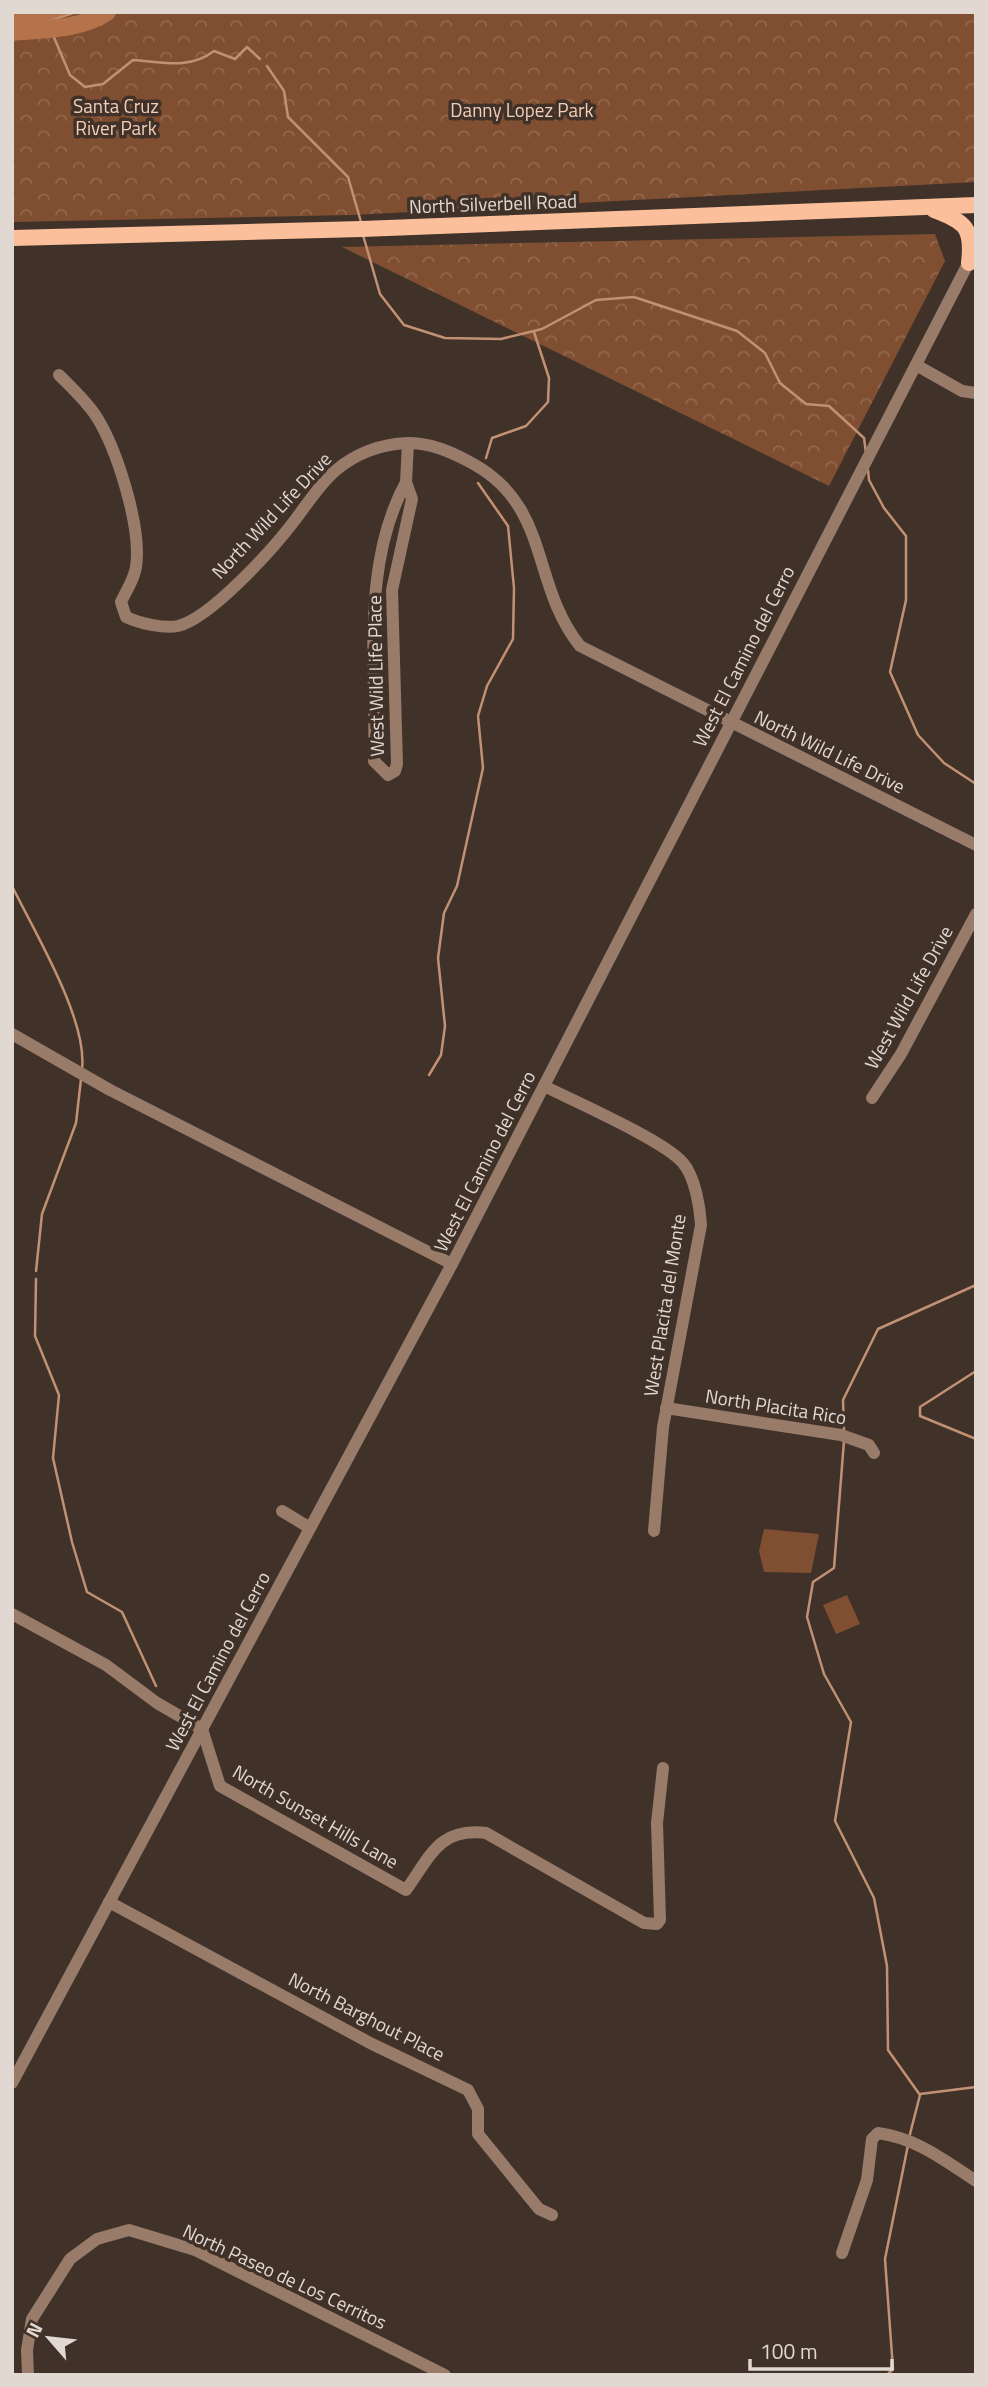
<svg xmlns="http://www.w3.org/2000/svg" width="988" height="2387" font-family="'Titillium Web',sans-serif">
<defs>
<pattern id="park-crowns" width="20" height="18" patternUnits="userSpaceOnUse" patternTransform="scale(1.75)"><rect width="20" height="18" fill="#804f31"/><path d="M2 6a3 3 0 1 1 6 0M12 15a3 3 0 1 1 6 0" fill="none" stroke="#92684e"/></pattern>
</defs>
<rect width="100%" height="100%" fill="#403129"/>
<g fill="#804f31">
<polygon points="764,1529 819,1534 811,1573 764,1572 759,1551"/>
<polygon points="847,1595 860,1624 836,1634 823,1605"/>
</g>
<g fill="url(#park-crowns)">
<polygon points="12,12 976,12 976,182 352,215 12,222"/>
<polygon points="935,234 945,261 829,486 342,247"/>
</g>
<polygon fill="#b4734a" stroke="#c29173" stroke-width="2" points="12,12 77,12 12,33"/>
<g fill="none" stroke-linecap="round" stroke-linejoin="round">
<g stroke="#c29173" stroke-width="2.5">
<path d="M50,28L70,75L85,87L103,84L133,60C162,62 189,70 214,51L235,59L247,47L260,59"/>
<polyline points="267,66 284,91 288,117 348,177 361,222"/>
<polyline points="363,235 380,294 404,325 445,338 501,339 542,329 596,300 634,297 737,331 765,353 780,383 806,404 829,406 864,438 866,453"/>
<polyline points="486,458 492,438 526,426 548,402 549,378 534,332"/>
<polyline points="868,470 869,480 884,508 906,536 906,600 890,672 918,735 944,763 976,784"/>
<path d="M12,886C34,931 88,1020 82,1069"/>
<polyline points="429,1075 441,1055 445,1026 438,958 444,913 457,886 483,768 478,716 487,686 513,639 514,588 508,526 478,483"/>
<polyline points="36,1271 42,1214 76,1123 81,1079"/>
<polyline points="36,1279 35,1336 59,1395 53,1458 72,1542 87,1592 122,1612 156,1686"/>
<polyline points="976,1371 920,1407 920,1416 976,1439"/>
<polyline points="844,1431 843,1400 878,1329 976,1285"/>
<polyline points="844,1441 834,1568 813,1582 807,1617 824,1674 851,1722 835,1821 874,1898 887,1966 888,2050 920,2095 909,2138"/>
<polyline points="920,2094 976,2087"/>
<polyline points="887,2375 893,2369 885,2259 908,2145"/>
</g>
<path stroke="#b4734a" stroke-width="18" d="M12,32C43,29 80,30 107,12"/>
<g stroke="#987b69" stroke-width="12">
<polyline points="916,365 962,391 976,393"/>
<path d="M59,375C72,388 86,401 96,416C117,449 142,528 136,567C134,580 126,591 121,602L126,617C139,623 164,629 178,626C211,618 274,548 295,520C308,503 319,485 335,471C356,453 381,444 408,443C430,443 449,451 468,461C552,504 529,582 580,646L976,845"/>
<path d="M406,482C360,567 377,670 374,761L388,775L395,771L397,764L392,590L412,499L406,482L408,443"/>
<polyline points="12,1034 110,1090 452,1264"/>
<path d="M544,1086C574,1101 665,1141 683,1163C695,1177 700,1207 701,1225L663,1427L654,1531"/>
<polyline points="872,1098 901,1054 976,914"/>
<polyline points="666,1408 841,1435 869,1445 874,1453"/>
<polyline points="282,1511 310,1528"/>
<path d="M12,1614L106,1665L157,1703L202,1729L220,1786L406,1890C430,1857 439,1827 486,1833L644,1923L657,1924L660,1920L657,1823L663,1768"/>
<polyline points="109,1902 372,2044 468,2090 478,2109 478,2134 539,2209 552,2215"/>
<polyline points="12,2083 452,1264 972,256"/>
<path d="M842,2253L867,2180L872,2139L878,2133C916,2138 944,2160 976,2181"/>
<polyline points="28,2375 27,2350 32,2319 70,2259 97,2239 129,2230 195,2250 445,2375"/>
</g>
<g stroke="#fbbf9b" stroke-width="16">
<path d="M934,210C966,222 973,228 969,263"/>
<polyline points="12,238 362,229 976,205"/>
</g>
</g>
<g text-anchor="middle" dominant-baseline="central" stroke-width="7" stroke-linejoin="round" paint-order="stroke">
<g font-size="19" fill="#f3ceb8" stroke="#403129">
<text x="116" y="105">Santa Cruz<tspan x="116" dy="22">River Park</tspan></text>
<text x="522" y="109">Danny Lopez Park</text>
</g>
<g font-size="19" fill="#e2d8d2" stroke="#403129">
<text transform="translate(493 203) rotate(-2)">North Silverbell Road</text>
<text transform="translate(271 515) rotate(-47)">North Wild Life Drive</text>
<text transform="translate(743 656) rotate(-63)">West El Camino del Cerro</text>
<text transform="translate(375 676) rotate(-91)">West Wild Life Place</text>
<text transform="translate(830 751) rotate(26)">North Wild Life Drive</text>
<text transform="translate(908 997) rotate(-61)">West Wild Life Drive</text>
<text transform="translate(484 1161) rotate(-63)">West El Camino del Cerro</text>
<text transform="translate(664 1305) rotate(-81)">West Placita del Monte</text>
<text transform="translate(776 1406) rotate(9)">North Placita Rico</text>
<text transform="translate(217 1661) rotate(-62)">West El Camino del Cerro</text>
<text transform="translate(316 1816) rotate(30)">North Sunset Hills Lane</text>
<text transform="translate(367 2016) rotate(27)">North Barghout Place</text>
<text transform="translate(285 2276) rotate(25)">North Paseo de Los Cerritos</text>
</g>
</g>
<rect width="988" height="2387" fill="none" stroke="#e2d8d2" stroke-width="28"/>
<g transform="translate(49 2338) rotate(298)" stroke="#403129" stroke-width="5" paint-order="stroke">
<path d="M0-5L12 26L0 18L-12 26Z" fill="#e2d8d2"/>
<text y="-10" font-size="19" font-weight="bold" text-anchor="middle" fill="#e2d8d2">N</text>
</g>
<path d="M750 2359v10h142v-10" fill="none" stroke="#e2d8d2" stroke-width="3.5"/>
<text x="760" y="2359" font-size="21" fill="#e2d8d2" stroke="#403129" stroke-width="5" paint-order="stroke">100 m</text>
</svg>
